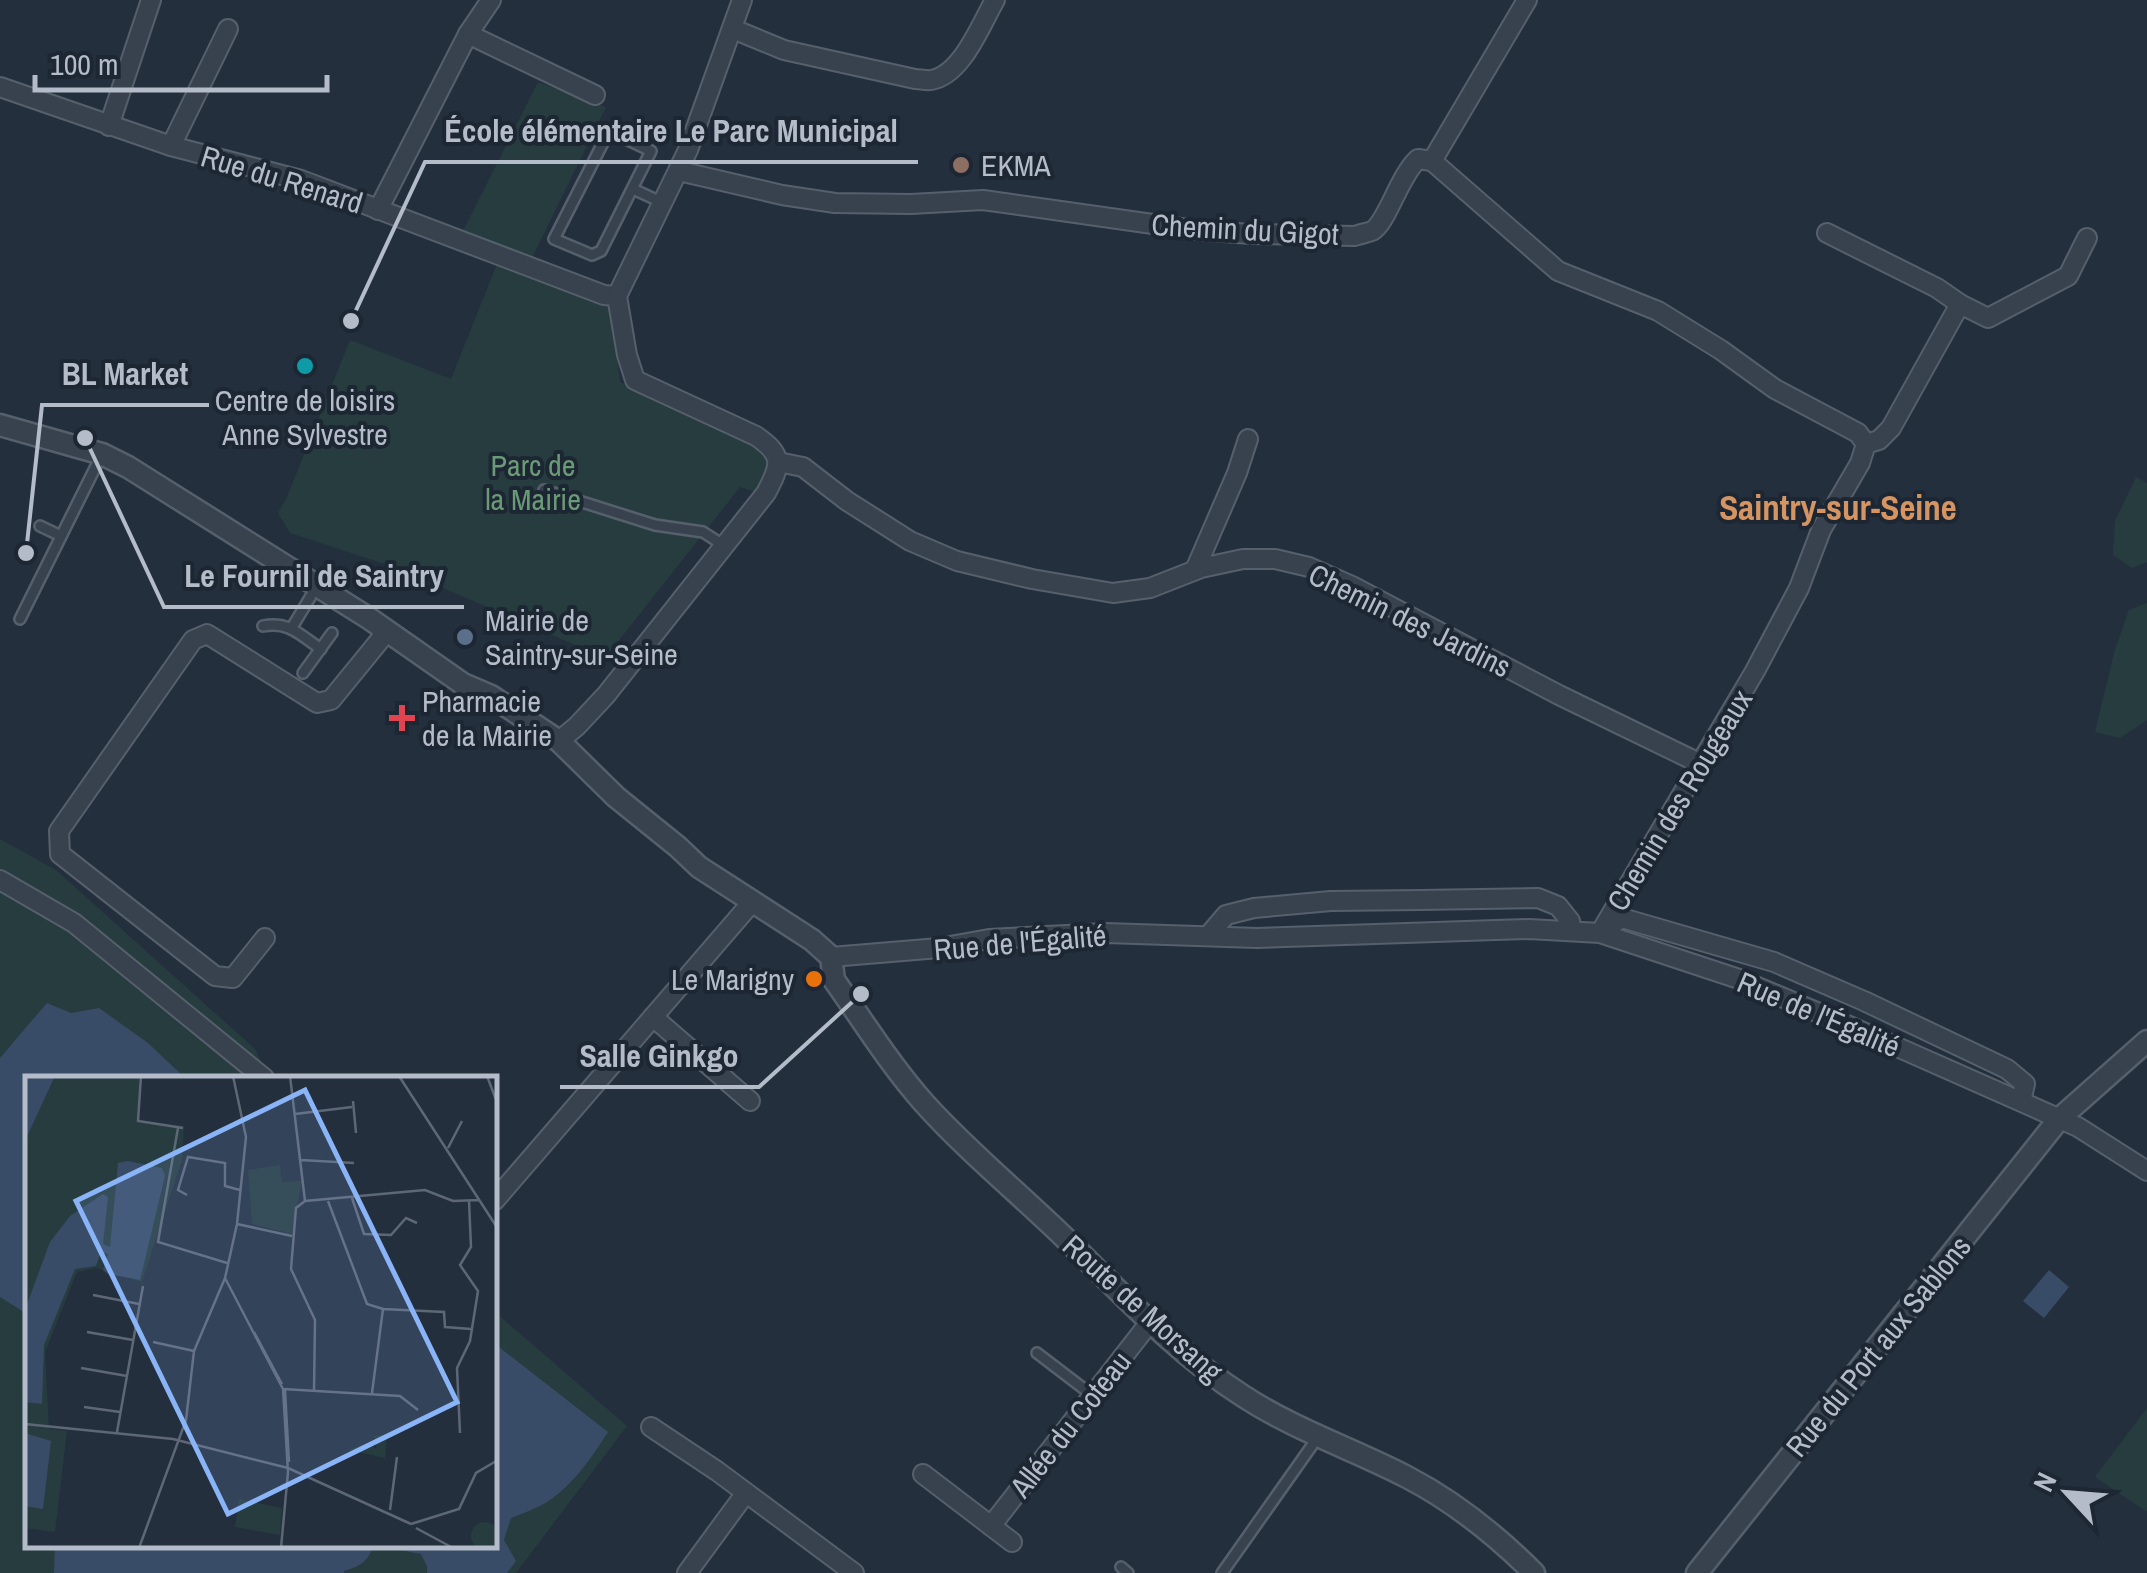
<svg xmlns="http://www.w3.org/2000/svg" width="2147" height="1573" font-family="'Archivo Narrow',sans-serif">
<rect width="100%" height="100%" fill="#242f3e"/>
<g fill="#263c3f">
<polygon points="538,82 606,107 532,258 463,231"/>
<path d="M499,259L610,303L620,382L748,440C774,459 769,465 755,492L740,487L605,658L397,568L290,533L278,513L287,497L350,340L451,379Z"/>
<polygon points="2136,477 2147,483 2147,562 2132,568 2113,555 2115,521"/>
<polygon points="2147,603 2147,720 2120,738 2095,732 2115,649 2129,610"/>
<polygon points="0,839 56,870 255,1049 269,1078 28,1078 28,1546 495,1546 495,1312 627,1426 516,1573 0,1573"/>
<polygon points="2147,1408 2147,1512 2095,1477"/>
</g>
<g fill="#394c67">
<polygon points="47,1003 71,1013 99,1008 148,1043 185,1078 28,1078 27,1314 0,1297 0,1058"/>
<polygon points="2049,1270 2069,1287 2044,1318 2023,1301"/>
<path d="M495,1344L608,1432C591,1459 570,1489 542,1505C532,1510 521,1514 511,1518L504,1540L516,1561L507,1573H427V1566L421,1554L395,1549L389,1546H495Z"/>
<path d="M55,1546H373C368,1562 360,1566 344,1571V1573H54Z"/>
</g>
<g fill="none" stroke-linecap="round" stroke-linejoin="round">
<g stroke="#565f6c" stroke-width="14">
<g id="service">
<polygon points="609,131 651,151 601,251 592,255 554,239"/>
<polyline points="633,189 663,203"/>
<polyline points="544,490 655,525 703,532 723,545"/>
<polyline points="40,526 61,536"/>
<polyline points="20,619 101,456"/>
<path d="M263,626C289,621 300,635 321,649"/>
<polyline points="291,629 317,586"/>
<polyline points="303,673 332,633"/>
<polyline points="1037,1353 1092,1395"/>
<polyline points="1121,1567 1128,1573"/>
<polyline points="1222,1573 1318,1437"/>
</g>
</g>
<g stroke="#565f6c" stroke-width="22">
<g id="minor">
<path d="M733,29L784,50L915,79C921,79 926,81 931,80C962,75 981,24 995,0"/>
<polyline points="468,34 595,95"/>
<polyline points="0,87 171,146 301,180 604,295 617,296"/>
<polyline points="109,126 151,0"/>
<polyline points="171,146 228,29"/>
<polyline points="1432,161 1527,0"/>
<path d="M679,171L782,195L835,203L911,204L983,200L1195,230L1251,234L1355,236C1357,235 1370,232 1372,231C1387,223 1399,176 1418,159L1432,161L1558,271L1658,311L1721,350L1775,389L1858,433L1866,444"/>
<polyline points="378,210 468,34 491,0"/>
<polyline points="1827,233 1937,288 1960,304"/>
<polyline points="778,462 803,467 847,501 910,541 957,561 1032,579 1113,593 1150,588 1201,568 1243,559 1275,559 1309,567 1352,586 1559,695 1699,763"/>
<polyline points="1195,570 1237,473 1248,439"/>
<path d="M559,741L577,726L606,695L766,493C781,465 784,455 756,436L635,380L627,355L617,296L688,150L742,0"/>
<polyline points="0,880 74,923 264,1078"/>
<polyline points="1605,929 1622,918 1774,962 1864,1001 2007,1069 2025,1084 2021,1101"/>
<polyline points="1600,933 1755,671 1799,588 1821,530 1860,463 1866,444 1879,440 1891,428 1960,304 1988,318 2068,276 2087,238"/>
<polyline points="1208,936 1226,915 1254,908 1331,901 1420,900 1538,898 1558,906 1570,921 1572,931"/>
<polyline points="265,938 233,978 215,976 60,854 59,831 193,640 207,634 317,703 331,700 380,640 385,630"/>
<polyline points="831,957 939,948 989,939 1106,933 1257,938 1529,929 1600,933 1739,979 1852,1027 2078,1127 2147,1171"/>
<polyline points="653,1017 750,1101"/>
<polyline points="495,1200 753,901"/>
<polyline points="651,1427 717,1471 854,1573"/>
<polyline points="923,1474 1012,1542"/>
<polyline points="991,1526 1150,1322"/>
<polyline points="687,1573 745,1494"/>
</g>
</g>
<g stroke="#565f6c" stroke-width="25">
<g id="tertiary">
<path d="M0,425L102,454L128,467L370,619L463,684L491,696L559,741L616,797L678,847L699,867L812,940L831,957L834,980C863,1021 891,1066 924,1103C968,1152 1020,1194 1067,1240C1123,1295 1177,1354 1243,1396C1295,1430 1353,1449 1407,1477C1455,1502 1496,1535 1534,1573"/>
<polyline points="1697,1573 2059,1119 2147,1041"/>
</g>
</g>
<use href="#service" stroke="#38414e" stroke-width="9"/>
<use href="#minor" stroke="#38414e" stroke-width="18"/>
<use href="#tertiary" stroke="#38414e" stroke-width="20"/>
</g>
<circle fill="#8d6e63" stroke="#1d2633" stroke-width="4" cx="961" cy="165" r="10"/>
<circle fill="#0f9aa8" stroke="#1d2633" stroke-width="4" cx="305" cy="366" r="10"/>
<circle fill="#5c6f8a" stroke="#1d2633" stroke-width="4" cx="465" cy="637" r="10"/>
<path fill="#e0444e" stroke="#1d2633" stroke-width="4" d="M397 703h10v10h10v10h-10v10h-10v-10h-10v-10h10z"/>
<circle fill="#e8710a" stroke="#1d2633" stroke-width="4" cx="814" cy="979" r="10"/>
<g text-anchor="middle" dominant-baseline="central" stroke-width="8" stroke-linejoin="round" paint-order="stroke">
<g font-size="30" fill="#b4bcc9" stroke="#1d2633" text-anchor="start">
<text x="981" y="165">EKMA</text>
<text x="305" y="400" text-anchor="middle">Centre de loisirs<tspan x="305" dy="34">Anne Sylvestre</tspan></text>
<text x="485" y="620">Mairie de<tspan x="485" dy="34">Saintry-sur-Seine</tspan></text>
<text x="422" y="701">Pharmacie<tspan x="422" dy="34">de la Mairie</tspan></text>
<text x="794" y="979" text-anchor="end">Le Marigny</text>
</g>
<g font-size="30" fill="#b4bcc9" stroke="#1d2633">
<text transform="translate(282 179) rotate(17)">Rue du Renard</text>
<text transform="translate(1245 229) rotate(3)">Chemin du Gigot</text>
<text transform="translate(1410 620) rotate(26)">Chemin des Jardins</text>
<text transform="translate(1679 800) rotate(-59)">Chemin des Rougeaux</text>
<text transform="translate(1020 942) rotate(-5)">Rue de l'Égalité</text>
<text transform="translate(1819 1014) rotate(23)">Rue de l'Égalité</text>
<text transform="translate(1143 1308) rotate(42)">Route de Morsang</text>
<text transform="translate(1878 1346) rotate(-51)">Rue du Port aux Sablons</text>
<text transform="translate(1070 1424) rotate(-52)">Allée du Coteau</text>
</g>
<g font-size="30" fill="#6b9a76" stroke="#1d2633">
<text x="533" y="465">Parc de<tspan x="533" dy="34">la Mairie</tspan></text>
</g>
<g font-size="35" font-weight="bold" fill="#d59563" stroke="#1d2633">
<text x="1838" y="507">Saintry-sur-Seine</text>
</g>
</g>
<g transform="translate(25 1076)">
<rect width="472" height="472" fill="#242f3e"/>
<path d="M30,0H117L114,44L159,50L157,84L117,206L71,192L52,196L20,276L24,353L42,355L30,456L0,452V65ZM255,89L257,106L277,105L267,158L227,148L223,94ZM362,358L360,382L323,374L342,367L352,373L349,360ZM214,423L257,432L255,459L210,451ZM446 460a14 14 0 1 1 28 0a14 14 0 1 1-28 0Z" fill="#263c3f"/>
<path d="M0,0H30L0,65ZM103,85L137,92L140,100L115,204L83,198L78,194L83,178L76,176L71,190L50,193L19,269L17,328L0,326L1,231L25,166L45,140L78,118L83,121L78,168L85,171L93,87ZM0,357L26,365L18,433L0,430Z" fill="#394c67"/>
<path fill="none" stroke="#5e6776" stroke-width="2.5" d="M116,0L113,45L158,52M265,0L280,125M374,0L473,153M462,0L473,29M328,25L331,57M270,38L327,31M153,52L133,166L202,187M423,72L437,45M276,84L329,87M162,119L153,114L163,81L200,87V110L215,114M327,122L339,158L366,159L381,142L392,147M303,125L342,228L358,233L347,317M212,148L267,160M200,202L258,313L263,396L256,472M68,219L114,228M358,233L419,236L420,251L446,253M62,256L108,264M229,256L257,308M128,266L169,275M56,292L102,300M258,313L375,320L393,334M260,314L264,386M289,315L290,244L266,193L271,132L280,125L400,114L428,125L454,124M59,331L95,336M0,348L148,363L263,392L386,448M92,356L118,210M435,357L432,292L445,265L453,215L435,189L446,171L444,125M365,434L372,381M386,448L434,433L451,397L473,384M391,452L428,472M114,472L161,344L169,275L200,202L212,148L221,61L208,0"/>
<path fill="#8ab4f8" fill-opacity="0.15" stroke="#8ab4f8" stroke-width="5" d="M280,14L432,326L203,438L51,125Z"/>
<rect width="472" height="472" fill="none" stroke="#b4bcc9" stroke-width="5"/>
</g>
<path fill="none" stroke="#b4bcc9" stroke-width="4" d="M351 321L425 162H918M26 553L42 405H209M85 438L164 607H464M861 994L759 1087H560"/>
<g fill="#b4bcc9" stroke="#1d2633" stroke-width="4">
<circle cx="351" cy="321" r="10"/>
<circle cx="26" cy="553" r="10"/>
<circle cx="85" cy="438" r="10"/>
<circle cx="861" cy="994" r="10"/>
</g>
<g font-size="32" text-anchor="middle" font-weight="bold" fill="#b4bcc9" stroke="#1d2633" stroke-width="8" stroke-linejoin="round" paint-order="stroke">
<text x="671" y="142">École élémentaire Le Parc Municipal</text>
<text x="125" y="385">BL Market</text>
<text x="314" y="587">Le Fournil de Saintry</text>
<text x="659" y="1067">Salle Ginkgo</text>
</g>
<g transform="translate(2067 1493) rotate(296)" stroke="#1d2633" stroke-width="8" paint-order="stroke">
<path d="M0-8L18 38L0 25L-18 38Z" fill="#b4bcc9"/>
<text y="-15" font-size="28" font-weight="bold" text-anchor="middle" fill="#b4bcc9">N</text>
</g>
<path d="M35 75v15h292v-15" fill="none" stroke="#b4bcc9" stroke-width="5"/>
<text x="50" y="75" font-size="30" fill="#b4bcc9" stroke="#1d2633" stroke-width="8" paint-order="stroke">100 m</text>
</svg>
